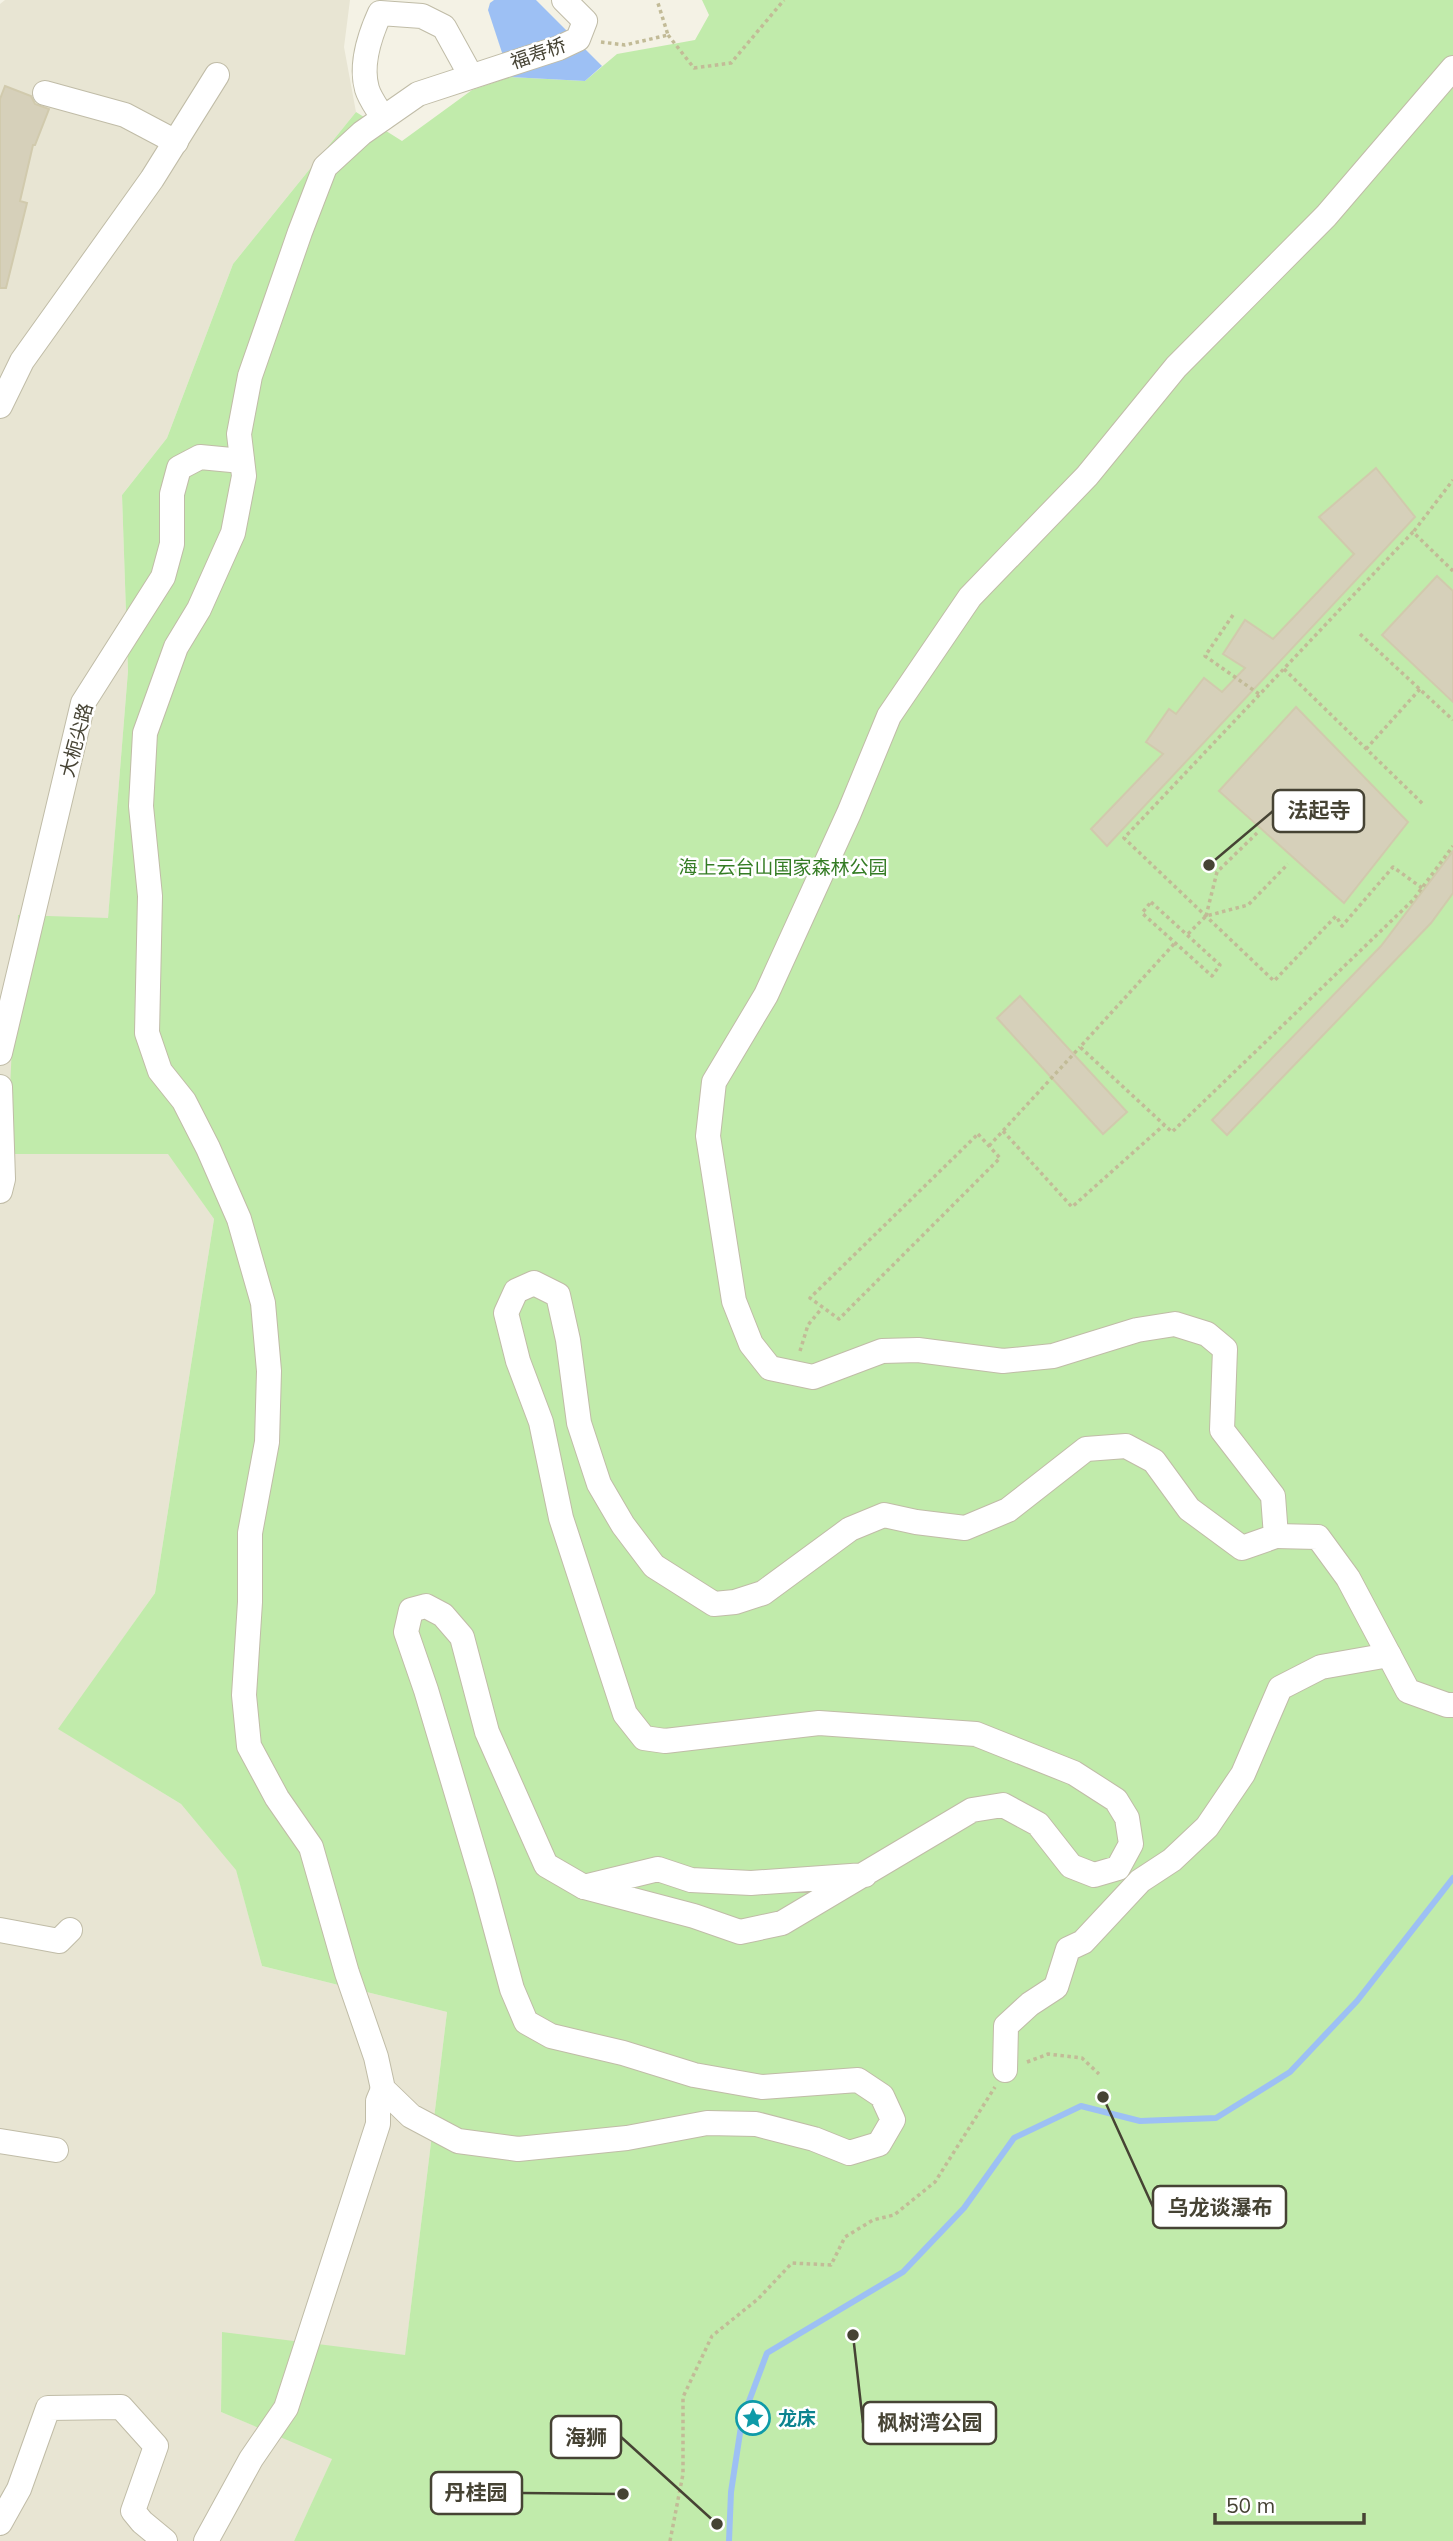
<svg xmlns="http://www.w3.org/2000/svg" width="1453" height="2541" font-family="Mulish,'Noto Sans SC',sans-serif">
<rect width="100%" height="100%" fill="#f4f2e5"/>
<polygon fill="#e8e5d3" points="5,0 350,0 344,47 356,112 233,264 167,438 122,495 128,671 108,919 8,1154 169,1154 214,1219 155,1593 59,1729 181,1804 236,1869 262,1966 447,2012 405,2356 222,2333 221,2412 333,2458 294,2541 0,2541 0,4"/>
<polygon fill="#c1ebab" points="702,0 1453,0 1453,2541 294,2541 332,2459 221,2412 222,2332 405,2355 447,2012 262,1966 236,1870 181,1804 58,1729 155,1593 214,1219 168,1154 7,1154 18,915 108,918 128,671 122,495 167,438 233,264 356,112 402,141 472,90 510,77 585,81 617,54 695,40 709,15"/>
<polygon fill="#9dc0f4" points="494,0 536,0 602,66 585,81 510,77 488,10 490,3"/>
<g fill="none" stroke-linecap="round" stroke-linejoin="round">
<polyline stroke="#9dc0f4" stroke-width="6" points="729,2541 731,2492 742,2420 767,2353 903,2272 964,2208 1014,2138 1081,2106 1140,2121 1216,2118 1290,2072 1357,2001 1453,1878"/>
</g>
<g fill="#d6d0ba" stroke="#d1caad" stroke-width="2">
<polygon points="5,86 31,96 35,104 49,109 35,145 33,145 20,201 27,203 6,288 0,288 0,99"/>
<polygon points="1376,468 1415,517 1107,846 1091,829 1163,754 1146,742 1169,709 1176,714 1204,678 1222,692 1245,668 1223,654 1245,620 1273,639 1354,554 1319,517"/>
<polygon points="1437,576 1453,591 1453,702 1382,635"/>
<polygon points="1296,707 1408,822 1344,903 1219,791"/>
<polygon points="1453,851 1453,893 1431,923 1227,1135 1212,1120 1381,946"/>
<polygon points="1020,996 1127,1112 1103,1134 997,1018"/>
</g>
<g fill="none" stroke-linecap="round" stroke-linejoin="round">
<g stroke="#c0bca7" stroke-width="26">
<g id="minor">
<polyline points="564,0 585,21 578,39 559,48 418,94 362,133 325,167 300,232 250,376 239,434 244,476 233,533 199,609 176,647 145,733 141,806 150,896 147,1033 160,1071 184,1101 208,1148 239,1219 263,1303 269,1371 267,1442 250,1533 250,1602 244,1695 249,1746 277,1798 311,1847 347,1973 376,2057 383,2089 411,2116 458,2141 518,2149 627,2138 707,2123 756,2124 814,2139 849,2153 879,2144 893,2120 882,2096 858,2080 762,2087 694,2075 623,2053 551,2036 526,2022 512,1989 484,1885 426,1690 406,1632 411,1610 426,1606 443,1615 462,1637 487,1732 546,1865 584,1887"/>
<polyline points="45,93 125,115 176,142"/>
<path d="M383,118C378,109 370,99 367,89C360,65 370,35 380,13L422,16L444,27L471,76"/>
<polyline points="0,406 22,361 152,179 217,75"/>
<polyline points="0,1053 83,703 163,577 172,544 172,494 179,468 200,457 242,461"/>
<polyline points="0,1087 3,1179 0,1191"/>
<polyline points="1276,1536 1318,1537 1348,1578 1408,1691 1447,1705 1453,1705"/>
<polyline points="865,1875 751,1883 691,1880 658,1869 584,1887 694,1916 740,1932 782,1923 972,1810 1003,1805 1038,1824 1071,1866 1094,1875 1118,1868 1131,1844 1127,1818 1116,1800 1074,1773 976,1734 819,1723 665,1741 644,1738 625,1714 561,1518 541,1422 518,1361 506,1313 516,1291 534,1283 558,1295 568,1340 579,1423 599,1484 623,1525 654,1566 714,1604 735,1602 763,1593 850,1529 884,1515 916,1522 965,1528 1008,1510 1086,1449 1126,1446 1154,1461 1189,1509 1242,1548 1276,1536 1273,1496 1222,1430 1225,1349 1207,1334 1175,1324 1137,1330 1053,1356 1003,1361 918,1350 882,1351 813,1377 770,1368 751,1344 734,1301 708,1136 714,1082 766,995 849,813 889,716 970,597 1087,476 1176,367 1326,216 1453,68"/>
<polyline points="0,1930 59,1941 70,1930"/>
<polyline points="1005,2070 1006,2026 1030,2004 1056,1987 1068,1949 1083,1942 1140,1881 1172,1860 1207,1827 1243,1774 1280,1688 1321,1667 1389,1655"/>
<polyline points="0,2141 56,2150"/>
<polyline points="0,2523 19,2489 48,2408 121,2407 156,2446 133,2511 142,2522 165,2541"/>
<polyline points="206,2541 251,2459 286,2408 378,2124 378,2101 383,2089"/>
</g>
</g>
<g stroke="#c2bb97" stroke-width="3.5" stroke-dasharray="3.5 3.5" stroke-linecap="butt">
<polyline points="668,35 694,68 731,63 784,0"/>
<polyline points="601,42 625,45 668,35 657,0"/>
<polyline points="1414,531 1453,480"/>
<polyline points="1233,615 1205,656 1259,694"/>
<polyline points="1360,634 1453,720"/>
<polyline points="1284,669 1424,805"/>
<polyline points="1366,749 1420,689"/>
<polyline points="1422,888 1393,867 1342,926 1336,916 1274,981 1124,838 1413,532 1453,571"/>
<polygon points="1151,902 1220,965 1212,976 1142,913"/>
<polyline points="1206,916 1217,872 1257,833"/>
<polyline points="1188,934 1206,916 1248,905 1288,864"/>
<polyline points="1174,944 1080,1047 1172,1132 1413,900 1453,846"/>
<polyline points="1003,1131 1072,1207 1164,1125"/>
<polygon points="978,1134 1000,1158 839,1319 810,1298"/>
<polyline points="989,1146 1080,1047"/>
<polyline points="800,1351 808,1325 822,1308"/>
<polyline points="1027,2062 1048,2054 1082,2058 1099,2074"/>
<polyline points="670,2541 683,2474 683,2397 712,2336 758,2299 792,2263 831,2265 845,2237 873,2220 894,2215 935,2182 995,2087"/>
</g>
<use href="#minor" stroke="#fff" stroke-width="24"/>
</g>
<defs>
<g id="sight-ring" transform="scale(1.75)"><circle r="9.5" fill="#fff" stroke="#0f9aa8" stroke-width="1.5"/><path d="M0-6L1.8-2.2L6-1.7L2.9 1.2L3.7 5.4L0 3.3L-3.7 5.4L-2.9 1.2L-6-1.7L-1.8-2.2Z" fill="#0f9aa8"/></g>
</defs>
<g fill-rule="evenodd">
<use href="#sight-ring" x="753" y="2418"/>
</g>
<g text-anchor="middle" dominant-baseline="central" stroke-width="5" stroke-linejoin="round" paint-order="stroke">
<g font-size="19" fill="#464334" stroke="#fff">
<text transform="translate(538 53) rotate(-19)">福寿桥</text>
<text transform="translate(76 740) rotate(-75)">大枙尖路</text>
</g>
<g font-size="19" fill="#347c24" stroke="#fff">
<text x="783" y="867">海上云台山国家森林公园</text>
</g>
<g font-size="19" font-weight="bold" fill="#0d838f" stroke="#fff" text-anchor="start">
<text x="778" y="2418">龙床</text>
</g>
</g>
<path fill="none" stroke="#464334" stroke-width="2.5" d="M1209 865L1273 811M1103 2097L1153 2207M853 2335L863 2423M717 2524L621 2437M623 2494L522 2493"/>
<g fill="#464334" stroke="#fff" stroke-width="2.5">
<circle cx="1209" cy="865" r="7"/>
<circle cx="1103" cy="2097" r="7"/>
<circle cx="853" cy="2335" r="7"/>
<circle cx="717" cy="2524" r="7"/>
<circle cx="623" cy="2494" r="7"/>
</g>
<g fill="#fff" stroke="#464334" stroke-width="2.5">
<rect x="1273" y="790" width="91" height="42" rx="7"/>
<rect x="1153" y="2186" width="133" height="42" rx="7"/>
<rect x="863" y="2402" width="133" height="42" rx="7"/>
<rect x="551" y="2416" width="70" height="42" rx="7"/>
<rect x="431" y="2472" width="91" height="42" rx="7"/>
</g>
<g font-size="21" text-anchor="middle" font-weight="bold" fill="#464334">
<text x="1319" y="818">法起寺</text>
<text x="1220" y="2215">乌龙谈瀑布</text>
<text x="930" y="2430">枫树湾公园</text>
<text x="586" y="2445">海狮</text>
<text x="476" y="2500">丹桂园</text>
</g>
<path d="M1215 2513v10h149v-10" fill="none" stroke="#464334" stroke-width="3.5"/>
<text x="1226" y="2513" font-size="21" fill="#464334" stroke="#ffffff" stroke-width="5" paint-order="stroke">50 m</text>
</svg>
